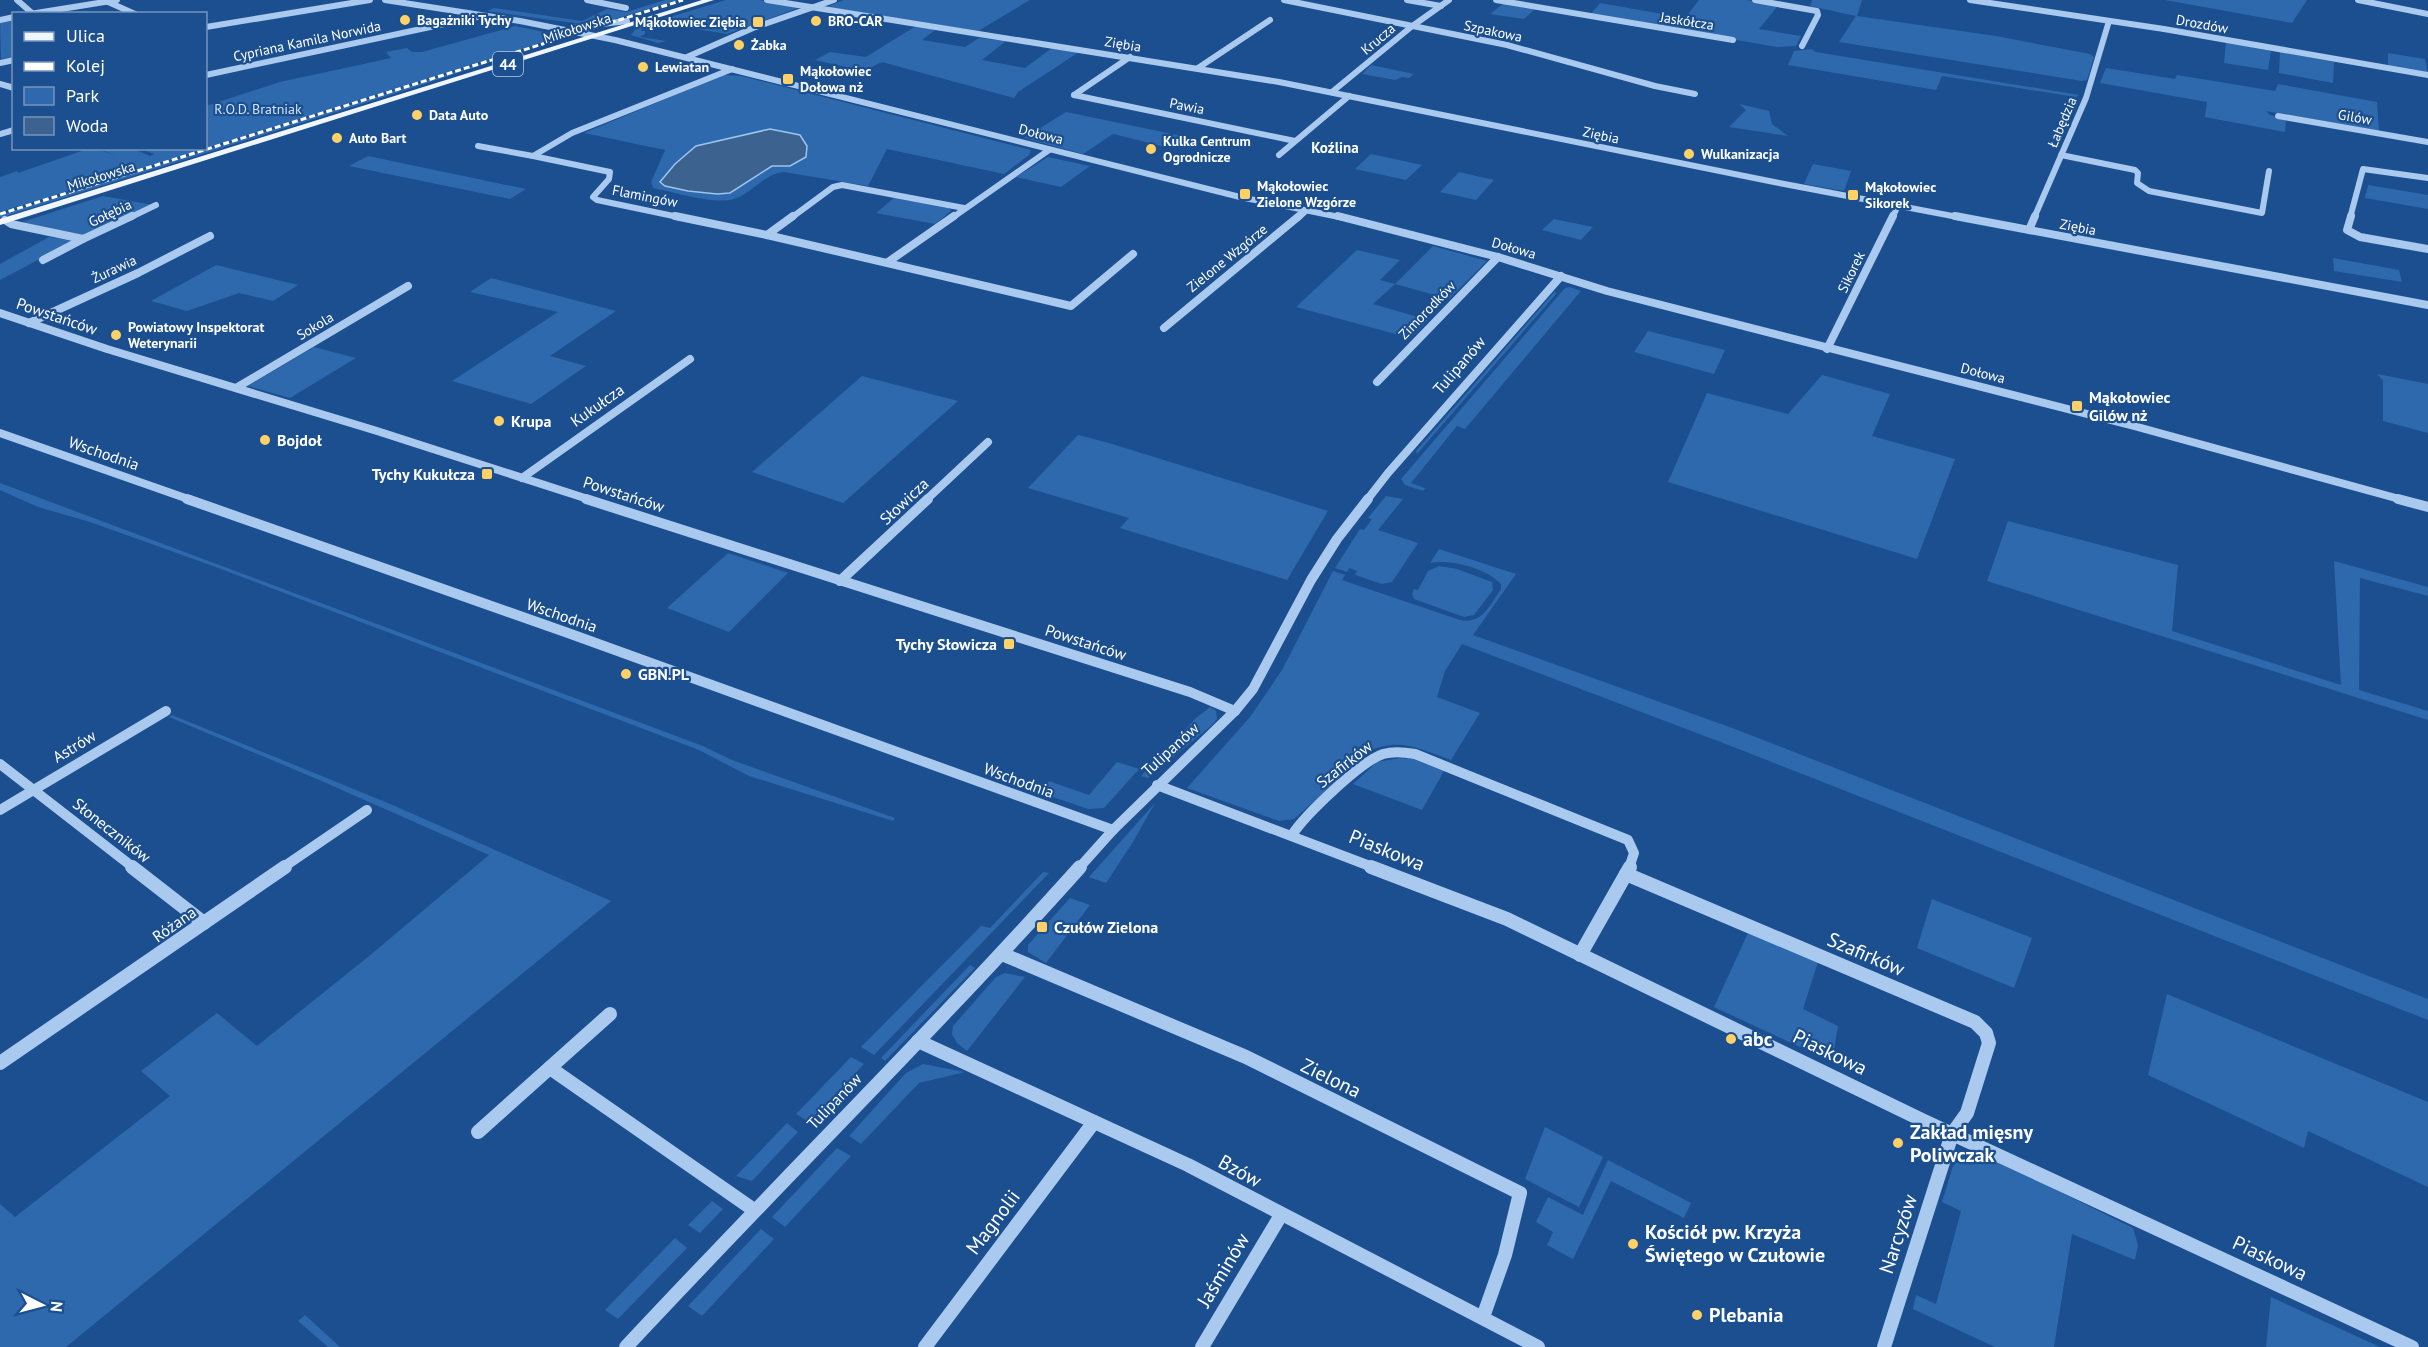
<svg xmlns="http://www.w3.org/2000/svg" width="2428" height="1347" font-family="'PT Sans',sans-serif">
<rect width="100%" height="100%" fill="#1b4f8f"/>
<g fill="#2e69ad" fill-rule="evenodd">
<polygon points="665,0 679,0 605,22 581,24 487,11 494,8 582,21 607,9 626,12"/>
<polygon points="726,0 759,0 801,7 727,34 659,23 642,28 641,31 645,31 645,34 640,37 666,41 658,43 631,35 637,27"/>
<polygon points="844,0 1030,0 978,31 827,7"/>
<polygon points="1699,0 1746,0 1796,7 1795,10 1777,7 1759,29 1801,36 1796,46 1777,47 1590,15 1600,3 1685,18"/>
<polygon points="1812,0 1862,0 1857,16 1996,36 2090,54 2094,57 2087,80 2082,81 1839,42 1856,16 1810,6"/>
<polygon points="2165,0 2307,0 2292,23"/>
<polygon points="1504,3 1536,8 1524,19 1490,14"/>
<polygon points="13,19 13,57 1,59 0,22"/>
<polygon points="515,26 549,33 553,37 550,40 206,148 206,106 280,82 391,58 386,52 407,48 412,52 422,52"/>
<polygon points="916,26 935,30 922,40 965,47 979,38 1006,41 982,60 1025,68 1052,48 1079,52 1018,92 1014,98 882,62 864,71 815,60 830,52 866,57"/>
<polygon points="550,42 419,86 0,218 0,215"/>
<polygon points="2226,42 2271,51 2268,70 2224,63"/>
<polygon points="1811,49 1816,52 2079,95 2076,97 1942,76 1936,90 1788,65 1794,51"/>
<polygon points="2280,52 2334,62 2333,83 2279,73"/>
<polygon points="2388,53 2425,59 2428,73 2388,66"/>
<polygon points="1371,65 1414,74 1409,78 1402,77 1395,80 1362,74"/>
<polygon points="2106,68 2175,79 2177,75 2275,91 2278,84 2377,102 2379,131 2266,111 2270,115 2286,120 2285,132 2205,117 2207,102 2100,83"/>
<path d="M723,75L741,76L1031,150L1029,155L1004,174L887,149L868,186L784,172C764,174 752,193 734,199C714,205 674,192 653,188L651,182L665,150L584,133ZM770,129L800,135L807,146L806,151L790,166H772L730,193L717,194L688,191L696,146Z"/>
<polygon points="1739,104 1769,111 1772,124 1788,136 1729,127 1746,110"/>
<polygon points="1066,112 1076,114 1182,136 1165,147 1113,134 1083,154 1024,138"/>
<polygon points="90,148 98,149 116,156 100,149 134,149 150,156 154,154 141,149 204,149 0,212 0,177 17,171 18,173"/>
<polygon points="1371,154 1422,165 1406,180 1355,169"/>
<polygon points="368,156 526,189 510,199 349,166"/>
<polygon points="1048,157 1090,166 1061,187 1016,177"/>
<polygon points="1813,164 1851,171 1844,191 1804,184"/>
<polygon points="1459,172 1494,180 1476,200 1440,192"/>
<polygon points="2368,185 2428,195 2428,209 2365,198"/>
<polygon points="103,196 153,205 82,237 22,222"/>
<polygon points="895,197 949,208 951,211 935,224 876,213"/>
<polygon points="1554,219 1593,227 1581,240 1542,230"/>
<polygon points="49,237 74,241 0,280 0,264"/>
<polygon points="1433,246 1487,261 1449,299 1395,284 1373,304 1428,320 1410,338 1296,307 1357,250 1400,260 1380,280 1395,284"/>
<polygon points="2333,258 2399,270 2402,282 2334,271"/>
<polygon points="216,265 298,285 273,301 239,293 187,311 151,301"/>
<polygon points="491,278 616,311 550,356 586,366 531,404 452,381 558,312 470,292"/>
<polygon points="1570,287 1581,291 1465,429 1457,426 1411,483 1425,488 1423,491 1405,485 1401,479 1565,288"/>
<polygon points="1555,291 1556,294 1417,454 1416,451"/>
<polygon points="1648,331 1725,350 1714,374 1634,352"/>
<polygon points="314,347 356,358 290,398 248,386"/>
<polygon points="2377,374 2428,384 2428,433 2383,421 2383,380"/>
<polygon points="1822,375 1890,394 1872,436 1955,459 1917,559 1668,482 1707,393 1788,414"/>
<polygon points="862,376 958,401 843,503 752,472"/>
<polygon points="1078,435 1109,443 1328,511 1287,580 1120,528 1129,518 1028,488"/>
<polygon points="0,483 703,746 732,760 895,818 893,821 749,776 699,750 213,566 90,522 38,507 0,490"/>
<polygon points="1386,496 1403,499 1378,530 1418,543 1392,582 1382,584 1355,575 1357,571 1349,568 1347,572 1335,568 1360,529 1364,530 1372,519 1368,518"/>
<polygon points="2008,521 2178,565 2172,631 2341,685 2334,561 2428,587 2428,596 2360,578 2359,690 2428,711 2428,720 1987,581"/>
<path d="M1439,549L1516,574L1473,635L1735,729L2428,999V1020L1731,746L1462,644L1445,671L1437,697L1480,713L1451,760C1421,750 1401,737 1370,751L1294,819L1279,821L1187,788L1250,717L1282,670L1333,571L1345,575L1342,580L1460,620C1483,624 1489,606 1501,589V584C1486,568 1451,559 1430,563Z"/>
<polygon points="728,553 788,573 729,632 667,608"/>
<polygon points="1439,566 1457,569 1492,582 1493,590 1474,615 1464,617 1414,599 1412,594 1414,589 1418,590 1428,571"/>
<polygon points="1210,707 1216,711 1217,719 1212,725 1148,778 1141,776 1196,718"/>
<polygon points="172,715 388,803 611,901 66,1347 0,1347 0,1204 15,1217 170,1096 141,1071 217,1013 257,1046 374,952 489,855 317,779 169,717"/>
<polygon points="1400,758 1413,759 1444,771 1422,810 1353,784 1377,762"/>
<polygon points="1117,762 1139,769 1104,808 1088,809 1041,793 1049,781 1089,795"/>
<polygon points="1155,803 1133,842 1106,883 1089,877"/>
<polygon points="1043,872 1049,873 874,1055 861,1047 981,926 990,928"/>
<polygon points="1070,898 1090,905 1046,963 1028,952 1028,945"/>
<polygon points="1932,899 2032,938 2014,988 1917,948"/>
<polygon points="1748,933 1818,962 1803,1009 1838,1026 1832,1062 1714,1007"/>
<polygon points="970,965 975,968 885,1061 881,1058"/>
<polygon points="1005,973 1025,977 967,1051 957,1043 952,1034 953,1026 996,977"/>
<polygon points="2167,994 2428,1102 2428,1187 2308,1131 2304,1148 2148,1075"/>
<polygon points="851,1057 864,1064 809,1122 796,1114"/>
<polygon points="923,1064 965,1072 919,1083 861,1144 849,1136 906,1073"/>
<polygon points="787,1123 798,1132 752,1181 736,1176"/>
<polygon points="1545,1127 1603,1157 1579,1207 1525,1179"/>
<polygon points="837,1148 851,1156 785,1227 772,1217"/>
<polygon points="1981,1153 2133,1228 2138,1245 2135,1260 2072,1234 2054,1347 1995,1347 1913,1309 1916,1295 1936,1304 1961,1211 1942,1202 1953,1166 1963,1155"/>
<polygon points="1608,1160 1691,1203 1684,1218 1611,1181 1573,1259 1547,1245 1553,1232 1536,1222 1548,1197 1583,1215"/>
<polygon points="712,1201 723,1209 700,1233 688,1225"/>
<polygon points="761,1229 774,1239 702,1316 688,1306"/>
<polygon points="675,1238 687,1248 618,1319 605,1310"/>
<polygon points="2271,1297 2380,1347 2266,1347"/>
<polygon points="305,1315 340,1347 328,1347 298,1321"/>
</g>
<polygon fill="#3c6290" stroke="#9cc4f0" stroke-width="1.5" points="770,129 800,135 807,146 806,157 790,166 772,166 730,193 717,194 688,191 665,186 660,182 675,164 696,146"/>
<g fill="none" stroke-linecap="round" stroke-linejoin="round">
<g stroke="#a9c9ee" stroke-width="6">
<polyline points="17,0 32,13"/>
<polyline points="385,0 520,21 615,40 1240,197 1344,218"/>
<polyline points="587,0 626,8"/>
<polyline points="767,0 1279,82 1779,183 1963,218"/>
<polyline points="1284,0 1507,45 1655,86 1695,94"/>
<polyline points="1407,0 1441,6"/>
<polyline points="1496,0 1733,40"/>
<polyline points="1755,0 1817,11 1818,15 1802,46"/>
<polyline points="1970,0 2164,29 2428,75"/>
<polyline points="2358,0 2428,14"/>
<polyline points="106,1 135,14"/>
<polyline points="30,14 117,0"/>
<polyline points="0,20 14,17"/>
<polyline points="206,27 370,0"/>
<polyline points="577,27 627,21"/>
<polyline points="687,57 753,28 834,0"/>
<polyline points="0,63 14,60"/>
<polyline points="1198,68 1270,20"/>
<polyline points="206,75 477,17"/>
<polyline points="0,84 14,88"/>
<polyline points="1332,92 1411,27 1449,0"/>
<polyline points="1074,95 1295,141"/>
<polyline points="1074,95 1130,57"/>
<polyline points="2278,116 2428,142"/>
<polyline points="0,134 14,130"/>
<polyline points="478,146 533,156"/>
<polyline points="1279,155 1349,96"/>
<polyline points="2061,155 2135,170 2138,173 2137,183 2149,191 2262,213 2269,171"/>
<polyline points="129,218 156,205"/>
<polyline points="683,218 597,200 593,197 609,179 610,172 533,156 572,133 732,69"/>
<polyline points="791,218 833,187 842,185 964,208"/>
<polyline points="952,218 1049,150"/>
<polyline points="1298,218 1308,209"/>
<polyline points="1892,218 1898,206"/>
<polyline points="2034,218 2086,98 2109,21"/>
<polyline points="2350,218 2363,169 2428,178"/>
</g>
<g stroke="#a9c9ee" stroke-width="8">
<polyline points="675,216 767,235 1071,306 1133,254"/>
<polyline points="1338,216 1498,257 1607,291 2134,426 2403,500"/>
<polyline points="1955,216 2428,305"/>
<polyline points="2351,216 2347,230 2360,237 2428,249"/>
<polyline points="5,220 11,224 83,239 132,216"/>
<polyline points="2029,230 2035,216"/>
<polyline points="767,235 793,216"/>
<polyline points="43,260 83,239"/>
<polyline points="888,262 954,216"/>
<polyline points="0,313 107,349 377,431 591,500"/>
<polyline points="29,323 138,273 210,236"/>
<polyline points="1164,328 1299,216"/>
<polyline points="1827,349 1893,216"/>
<polyline points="1377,382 1498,257"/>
<polyline points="236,388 408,286"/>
<polyline points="0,433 191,500"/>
<polyline points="522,478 690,359"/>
<polyline points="926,500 988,442"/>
<polyline points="1367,500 1388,473 1561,276"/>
</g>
<g stroke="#a9c9ee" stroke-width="10">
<polyline points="187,499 568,633 1113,830"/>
<polyline points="586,499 1190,692 1235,711"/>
<polyline points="2398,499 2428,507"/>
<polyline points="840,581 928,499"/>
<polyline points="0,764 134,868"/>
<polyline points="1157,785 1375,868"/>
<polyline points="0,810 166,711"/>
<path d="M1292,835C1305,815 1360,762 1383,754C1393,751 1404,752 1415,754L1628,840L1634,853L1629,868"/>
<polyline points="282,868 367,810"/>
<polyline points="1079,868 1113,830 1235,711 1253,689 1311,580 1337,539 1368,499"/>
</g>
<g stroke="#a9c9ee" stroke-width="14">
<polyline points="132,867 204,923"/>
<polyline points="1371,867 1507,919 1922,1120 2412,1347"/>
<polyline points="1626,874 1630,867"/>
<polyline points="1002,954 1246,1057 1520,1193 1505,1255 1483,1317"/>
<polyline points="1580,955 1626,874 1975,1022 1986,1033 1989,1043 1967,1113 1952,1134 1884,1347"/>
<polyline points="918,1041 1188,1165 1538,1347"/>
<polyline points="0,1063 285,867"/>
<polyline points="550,1068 754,1210"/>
<polyline points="478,1132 610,1014"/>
<path d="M626,1347C776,1186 933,1031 1080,867"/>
<polyline points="925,1347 1094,1122"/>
<polyline points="1202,1347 1281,1215"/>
</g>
<polygon fill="#f0f6ff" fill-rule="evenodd" points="702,0 714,0 0,225 0,219"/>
<polyline stroke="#fff" stroke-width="3" stroke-dasharray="6 3" stroke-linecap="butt" points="0,214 683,0"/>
</g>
<g fill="#ffd166" stroke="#1b4f8f" stroke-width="2">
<circle cx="405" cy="20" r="6"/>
<circle cx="816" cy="21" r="6"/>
<rect x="752" y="16" width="12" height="12" rx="3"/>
<circle cx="739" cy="45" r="6"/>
<circle cx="643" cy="67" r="6"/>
<rect x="782" y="73" width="12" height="12" rx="3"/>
<circle cx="417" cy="115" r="6"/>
<circle cx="337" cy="138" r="6"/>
<circle cx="1151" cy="149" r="6"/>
<circle cx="1689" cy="154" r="6"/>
<rect x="1239" y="188" width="12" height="12" rx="3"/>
<rect x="1847" y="189" width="12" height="12" rx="3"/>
<circle cx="116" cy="335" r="6"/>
<rect x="2071" y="400" width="12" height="12" rx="3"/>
<circle cx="499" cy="421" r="6"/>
<circle cx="265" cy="440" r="6"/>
<rect x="481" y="468" width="12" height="12" rx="3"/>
<rect x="1003" y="638" width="12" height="12" rx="3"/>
<circle cx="626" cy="674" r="6"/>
<rect x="1036" y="921" width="12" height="12" rx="3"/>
<circle cx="1731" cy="1039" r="6"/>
<circle cx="1898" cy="1143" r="6"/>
<circle cx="1633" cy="1244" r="6"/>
<circle cx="1697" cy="1315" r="6"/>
</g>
<g text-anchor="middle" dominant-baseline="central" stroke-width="4.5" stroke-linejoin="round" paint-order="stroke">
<g font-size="14" font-weight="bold" fill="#fff" stroke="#1b4f8f" text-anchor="start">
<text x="417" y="20">Bagażniki Tychy</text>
<text x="828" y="21">BRO-CAR</text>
<text x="746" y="22" text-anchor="end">Mąkołowiec Ziębia</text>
<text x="751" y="45">Żabka</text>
<text x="655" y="67">Lewiatan</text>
<text x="800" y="71">Mąkołowiec<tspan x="800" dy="16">Dołowa nż</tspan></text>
<text x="429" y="115">Data Auto</text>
<text x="349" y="138">Auto Bart</text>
<text x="1163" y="141">Kulka Centrum<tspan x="1163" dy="16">Ogrodnicze</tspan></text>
<text x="1701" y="154">Wulkanizacja</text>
<text x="1257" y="186">Mąkołowiec<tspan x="1257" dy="16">Zielone Wzgórze</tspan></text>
<text x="1865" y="187">Mąkołowiec<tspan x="1865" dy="16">Sikorek</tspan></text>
<text x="128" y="327">Powiatowy Inspektorat<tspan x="128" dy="16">Weterynarii</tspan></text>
</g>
<g font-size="14" fill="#fff" stroke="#1b4f8f">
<text transform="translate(1687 21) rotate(9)">Jaskółcza</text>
<text transform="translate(2202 24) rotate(10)">Drozdów</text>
<text transform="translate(577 28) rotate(-18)">Mikołowska</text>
<text transform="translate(1493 31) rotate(12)">Szpakowa</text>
<text transform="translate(1378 39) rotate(-40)">Krucza</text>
<text transform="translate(307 41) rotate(-12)">Cypriana Kamila Norwida</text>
<text transform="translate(1123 44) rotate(9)">Ziębia</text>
<text transform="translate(1187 106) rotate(11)">Pawia</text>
<text transform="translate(2355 117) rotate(10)">Gilów</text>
<text transform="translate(2062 122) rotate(-67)">Łabędzia</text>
<text transform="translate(1041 134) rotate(14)">Dołowa</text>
<text transform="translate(1601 135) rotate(12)">Ziębia</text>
<text transform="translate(101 176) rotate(-17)">Mikołowska</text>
<text transform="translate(645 196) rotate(11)">Flamingów</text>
<text transform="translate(110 213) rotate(-25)">Gołębia</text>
<text transform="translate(2078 227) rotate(11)">Ziębia</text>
<text transform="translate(1514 248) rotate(16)">Dołowa</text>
<text transform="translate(1227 258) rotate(-39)">Zielone Wzgórze</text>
<text transform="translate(114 269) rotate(-25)">Żurawia</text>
<text transform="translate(1851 272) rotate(-64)">Sikorek</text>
<text transform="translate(1427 310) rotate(-46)">Zimorodków</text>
<text transform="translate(315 326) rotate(-31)">Sokola</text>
<text transform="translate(1983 373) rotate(14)">Dołowa</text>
</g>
<g font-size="14" fill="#cfe3fa" stroke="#1b4f8f">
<text x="258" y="109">R.O.D. Bratniak</text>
</g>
<rect fill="#1b4f8f" stroke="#bbcadd" stroke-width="1.5" x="493" y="52" width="30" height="24" rx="4.5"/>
<g font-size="15" font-weight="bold" fill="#fff">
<text x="508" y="64">44</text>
</g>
<g font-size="15" font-weight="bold" fill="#fff" stroke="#1b4f8f">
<text x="1335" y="147">Koźlina</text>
</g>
<g font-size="16" fill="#fff" stroke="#1b4f8f">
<text transform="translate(57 316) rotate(19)">Powstańców</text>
<text transform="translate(1459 365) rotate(-49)">Tulipanów</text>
<text transform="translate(597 405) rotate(-35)">Kukułcza</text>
<text transform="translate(104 453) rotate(19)">Wschodnia</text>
<text transform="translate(624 494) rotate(18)">Powstańców</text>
<text transform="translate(904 501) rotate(-43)">Słowicza</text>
<text transform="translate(562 615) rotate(19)">Wschodnia</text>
<text transform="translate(1086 642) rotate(18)">Powstańców</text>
<text transform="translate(74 746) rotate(-31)">Astrów</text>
<text transform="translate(1170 749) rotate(-42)">Tulipanów</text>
<text transform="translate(1344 764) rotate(-38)">Szafirków</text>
<text transform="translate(1019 780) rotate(20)">Wschodnia</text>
<text transform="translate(112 830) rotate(38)">Słoneczników</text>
<text transform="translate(174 924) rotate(-35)">Różana</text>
<text transform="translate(834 1101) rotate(-46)">Tulipanów</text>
</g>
<g font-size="16" font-weight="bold" fill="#fff" stroke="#1b4f8f" text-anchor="start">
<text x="2089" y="397">Mąkołowiec<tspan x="2089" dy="18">Gilów nż</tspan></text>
<text x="511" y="421">Krupa</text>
<text x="277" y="440">Bojdoł</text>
<text x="475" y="474" text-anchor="end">Tychy Kukułcza</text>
<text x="997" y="644" text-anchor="end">Tychy Słowicza</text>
<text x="638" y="674">GBN.PL</text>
<text x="1054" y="927">Czułów Zielona</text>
</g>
<g font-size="20" fill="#fff" stroke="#1b4f8f">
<text transform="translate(1387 850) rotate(22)">Piaskowa</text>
<text transform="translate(1866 954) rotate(23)">Szafirków</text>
<text transform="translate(1830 1052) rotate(26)">Piaskowa</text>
<text transform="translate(1331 1078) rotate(26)">Zielona</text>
<text transform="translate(1240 1171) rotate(29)">Bzów</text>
<text transform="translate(993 1222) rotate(-53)">Magnolii</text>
<text transform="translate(1898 1234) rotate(-72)">Narcyzów</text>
<text transform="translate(2270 1258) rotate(25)">Piaskowa</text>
<text transform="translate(1223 1270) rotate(-59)">Jaśminów</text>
</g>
<g font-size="20" font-weight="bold" fill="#fff" stroke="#1b4f8f" text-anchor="start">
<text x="1743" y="1039">abc</text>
<text x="1910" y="1132">Zakład mięsny<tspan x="1910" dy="23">Poliwczak</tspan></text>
<text x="1645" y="1232">Kościół pw. Krzyża<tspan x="1645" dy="23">Świętego w Czułowie</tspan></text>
<text x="1709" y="1315">Plebania</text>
</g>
</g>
<rect x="12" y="12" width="195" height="138" fill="#1b4f8f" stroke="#7695bc" stroke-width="1.5"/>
<rect x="24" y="32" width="30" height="9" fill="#f0f6ff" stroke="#7695bc" stroke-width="1.5"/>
<text x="66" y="42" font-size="18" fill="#ffffff">Ulica</text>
<rect x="24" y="62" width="30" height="9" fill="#ffffff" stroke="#7695bc" stroke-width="1.5"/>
<text x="66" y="72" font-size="18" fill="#ffffff">Kolej</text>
<rect x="24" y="87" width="30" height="18" fill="#2e69ad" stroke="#7695bc" stroke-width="1.5"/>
<text x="66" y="102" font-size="18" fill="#ffffff">Park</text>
<rect x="24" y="117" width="30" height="18" fill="#3c6290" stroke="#7695bc" stroke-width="1.5"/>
<text x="66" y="132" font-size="18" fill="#ffffff">Woda</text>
<g transform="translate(42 1305) rotate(96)" stroke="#1b4f8f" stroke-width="4.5" paint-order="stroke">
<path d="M0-4.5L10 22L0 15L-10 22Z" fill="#ffffff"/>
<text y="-9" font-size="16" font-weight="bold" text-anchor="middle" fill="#ffffff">N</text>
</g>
</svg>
